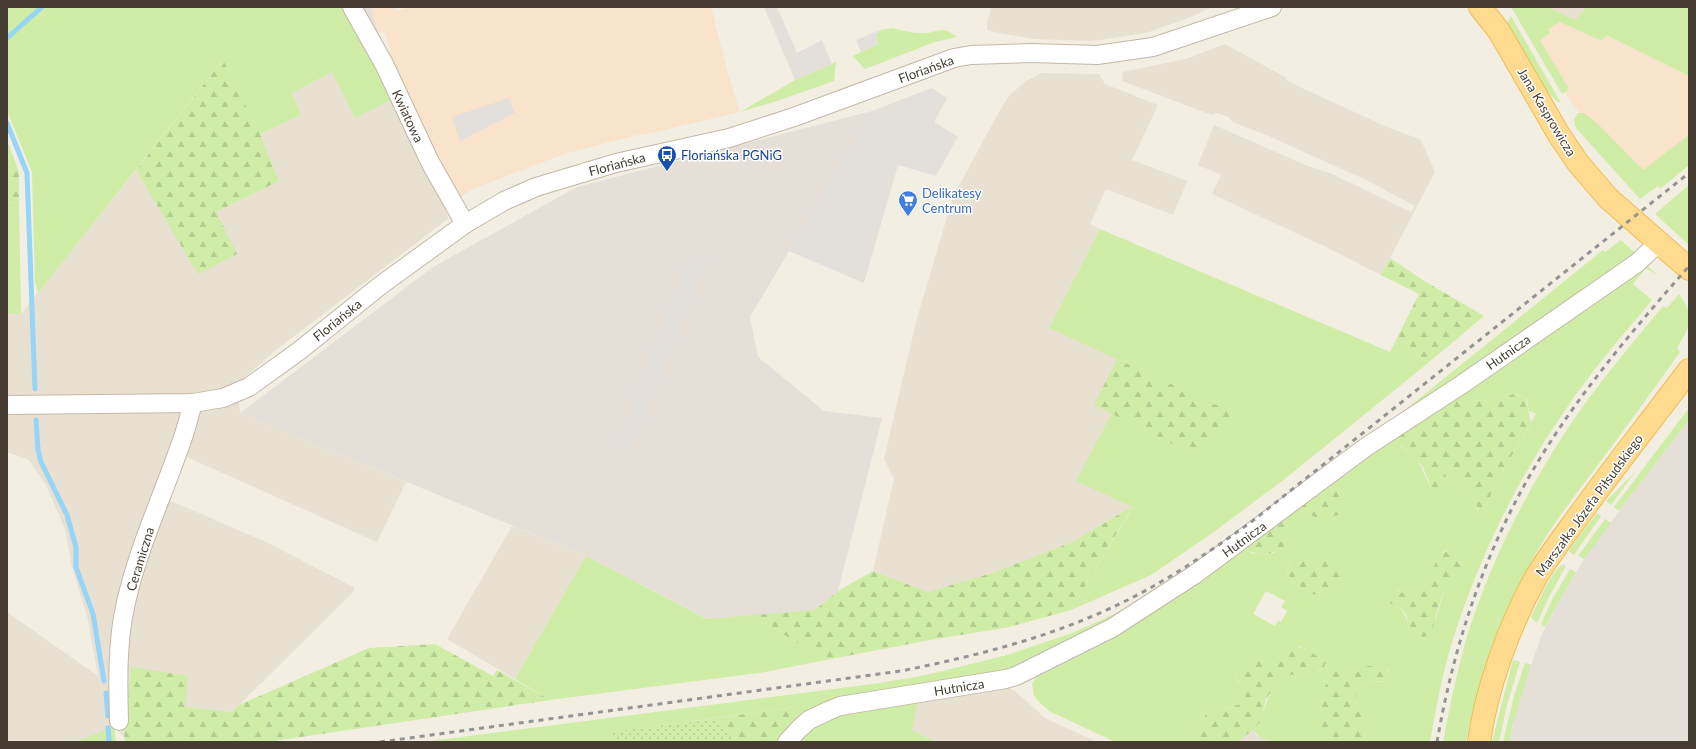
<svg xmlns="http://www.w3.org/2000/svg" width="1696" height="749" font-family="Lato,sans-serif">
<defs>
<pattern id="forest-firs" width="22" height="20" patternUnits="userSpaceOnUse"><rect width="22" height="20" fill="#cfeda6"/><path d="M5 1l3.5 6h-7zM16 11l3.5 6h-7z" fill="#b3cc8f"/></pattern>
<pattern id="garden-dots" width="8" height="8" patternUnits="userSpaceOnUse"><rect width="8" height="8" fill="#cfeda6"/><path d="M2 2h.1M6 6h.1" fill="none" stroke="#b3cc8f" stroke-width="1.8" stroke-linecap="round"/></pattern>
</defs>
<rect width="100%" height="100%" fill="#f3eee2"/>
<g fill="#e8e0d0">
<polygon points="992,7 1212,7 1191,17 1146,33 1093,41 1034,39 989,31 987,29 987,21"/>
<polygon points="1548,7 1587,7 1575,20"/>
<polygon points="1225,44 1287,78 1287,81 1385,126 1421,140 1435,172 1381,275 1326,247 1212,194 1221,175 1198,165 1214,125 1308,166 1332,174 1411,212 1415,206 1364,179 1264,134 1232,122 1229,117 1216,113 1212,115 1122,81 1123,72 1185,59"/>
<polygon points="332,72 393,99 449,218 276,350 237,384 240,413 406,482 377,542 182,455 164,498 266,542 355,588 349,596 232,712 185,707 131,667 124,737 114,727 74,742 7,742 7,612 98,676 88,620 71,563 65,529 46,485 29,460 7,452 7,313 21,314 136,170 198,273 216,212 279,181 260,134 301,115 292,93"/>
<polygon points="1041,73 1099,74 1105,84 1158,105 1132,160 1187,181 1173,215 1106,189 1090,224 1100,229 1049,328 1117,359 1095,404 1112,413 1077,481 1133,506 1070,543 989,574 928,592 873,571 894,479 884,459 916,322 953,197 1000,110 1009,96 1026,81"/>
<polygon points="512,526 586,556 515,679 447,639"/>
<polygon points="1003,685 1015,691 1045,718 1097,742 936,742 912,730 919,698"/>
<polygon points="1253,730 1256,735 1274,742 1237,742"/>
</g>
<g fill="#f9e3ca">
<polygon points="371,7 395,7 396,11 410,7 711,7 727,70 740,112 655,132 633,136 567,153 473,189 460,197 453,194 397,78 385,32 378,33"/>
<polygon points="1517,7 1548,7 1689,76 1689,137 1641,175 1572,104"/>
</g>
<g fill="#e5dfd8">
<polygon points="360,7 371,7 378,33 374,35"/>
<polygon points="872,111 750,317 758,357 824,411 882,418 838,591 815,610 708,619 586,556 240,413 433,267 577,187"/>
<polygon points="1689,420 1689,742 1510,742 1515,710 1542,634 1563,595 1588,552"/>
</g>
<g fill="#cfeda6" fill-rule="evenodd">
<polygon points="7,7 347,7 393,99 355,118 332,72 292,93 301,115 260,134 222,61 38,293 35,282 32,172 7,111"/>
<polygon points="1511,7 1548,7 1575,20 1587,7 1689,7 1689,76 1606,35 1602,41 1560,22 1548,29 1550,33 1540,40 1569,89 1562,94"/>
<path d="M1511,16L1561,103C1546,99 1516,39 1507,23Z"/>
<path d="M892,28C901,30 911,33 920,33C939,35 937,23 957,37L935,42L865,69L853,56L878,44L876,36L880,30Z"/>
<polygon points="836,62 834,81 777,101 740,112 795,80"/>
<polygon points="1578,113 1584,113 1598,124 1643,170 1689,135 1689,165 1660,189 1658,186 1640,199 1576,128 1574,120"/>
<polygon points="1689,185 1689,245 1655,214"/>
<polygon points="19,202 21,314 7,313 7,203"/>
<polygon points="1100,229 1390,352 1398,336 1428,363 1286,478 1211,534 1151,575 1071,610 1133,507 1076,481 1112,413 1193,454 1235,414 1049,328"/>
<polygon points="1621,240 1634,252 1635,255 1353,452 1603,250 1605,252"/>
<path d="M1646,264L1658,276L1646,268L1633,284L1652,300C1623,335 1592,370 1566,409C1520,475 1485,546 1459,621C1445,660 1437,702 1430,742H1367L1364,724L1355,699L1359,686L1368,681L1383,682L1390,671C1373,663 1370,669 1355,669C1350,669 1346,667 1341,667L1319,706L1320,742C1299,742 1267,748 1253,730C1270,710 1261,690 1290,676C1302,670 1319,677 1326,662L1299,646L1283,653L1275,660L1249,662L1235,674L1237,681L1243,687L1246,699C1233,711 1229,705 1214,709C1203,713 1195,731 1190,742H1115L1049,711L1038,701L1034,695L1032,684L1037,675L1240,548L1254,554L1274,553C1282,539 1291,527 1289,511L1293,508L1322,520L1340,496L1338,491L1324,485ZM1515,394L1522,396L1527,399L1529,411L1536,414L1500,476L1482,514L1478,511L1474,498L1448,465H1444V472L1450,482L1432,490L1417,458L1400,446L1472,400L1483,401L1498,396ZM1449,550L1453,553L1461,566L1445,588L1436,619L1413,630C1401,617 1412,613 1390,603L1398,590L1408,596H1415L1431,580L1434,574L1435,566L1444,551ZM1291,562L1346,575C1338,581 1334,591 1325,593C1308,598 1289,583 1286,569ZM1266,591L1285,601L1281,607L1287,611L1281,622L1278,621L1275,626L1253,614Z"/>
<path d="M1679,294C1696,317 1690,326 1677,348L1680,352C1652,392 1623,431 1594,470C1573,498 1552,525 1535,555C1501,613 1479,676 1466,742H1443C1450,706 1457,671 1467,636C1491,561 1526,491 1570,425C1598,383 1631,345 1663,306L1667,308Z"/>
<polygon points="1689,408 1689,420 1619,511 1614,507"/>
<polygon points="1635,472 1611,505 1606,501"/>
<polygon points="1597,513 1601,516 1574,555 1569,551 1577,539"/>
<polygon points="1605,519 1611,523 1584,559 1578,556"/>
<polygon points="586,556 707,619 751,615 826,660 765,672 550,700 515,679"/>
<path d="M1562,565L1566,566L1549,597L1537,623L1531,617C1537,605 1551,571 1562,565Z"/>
<polygon points="1570,569 1576,572 1545,627 1541,624 1553,598"/>
<polygon points="1137,609 1011,670 846,700 785,736 795,707 612,732 616,742 422,742 880,683 926,675 1007,655 1072,633 1124,610"/>
<polygon points="1513,660 1520,662 1507,705 1499,742 1492,742"/>
<polygon points="1525,663 1531,665 1512,727 1510,742 1503,742 1514,696"/>
<polygon points="919,698 912,730 936,742 792,742 817,720"/>
<polygon points="114,727 116,742 74,742"/>
</g>
<g fill="url(#forest-firs)">
<polygon points="223,60 260,134 279,181 216,212 237,254 198,274 136,170"/>
<polygon points="7,140 19,172 19,202 7,203"/>
<polygon points="1390,258 1426,282 1484,316 1428,363 1398,336 1419,294 1381,275"/>
<polygon points="1117,359 1236,414 1193,454 1094,405"/>
<path d="M1515,394L1522,396L1526,399L1531,422L1500,476L1482,514L1478,511L1474,498L1448,465H1444V472L1450,483V486C1445,492 1440,492 1432,490C1428,480 1424,465 1416,458C1408,450 1400,447 1392,437L1454,395L1472,400L1483,401L1498,396Z"/>
<polygon points="1324,485 1338,491 1341,505 1340,514 1322,520 1293,508"/>
<polygon points="1133,506 1071,610 1009,627 930,640 826,660 751,615 815,610 838,591 873,571 928,592 989,574 1070,543"/>
<path d="M1289,511L1290,520L1287,530L1290,545C1270,555 1261,557 1240,548Z"/>
<path d="M1449,550L1453,553L1461,566L1458,576C1442,580 1437,618 1431,632L1427,636L1422,637L1408,625L1407,616L1403,610L1390,603L1388,597L1393,590C1402,591 1406,596 1415,596L1431,580L1437,556Z"/>
<path d="M1300,557H1316L1349,571C1343,578 1333,591 1324,594C1308,598 1289,583 1286,568L1295,559Z"/>
<polygon points="435,644 493,676 497,670 550,700 267,742 125,742 124,737 131,667 188,676 185,707 232,712 239,705 369,648"/>
<path d="M1290,646C1304,646 1314,655 1326,662L1324,667L1314,672L1291,675L1276,685L1266,699L1260,722L1253,730L1237,742H1190C1195,731 1203,713 1214,709C1228,705 1233,711 1246,699C1244,687 1238,684 1235,674C1239,670 1245,663 1250,662C1266,657 1276,665 1287,648Z"/>
<path d="M1369,666C1381,666 1388,667 1394,678L1392,682L1368,681L1359,686L1355,699L1364,724L1367,742H1320C1316,717 1318,682 1341,667L1355,669Z"/>
<polygon points="795,707 800,712 780,742 739,742 717,718"/>
</g>
<polygon fill="url(#garden-dots)" points="717,718 739,742 616,742 611,732"/>
<g fill="#e3e0dc">
<polygon points="764,7 777,7 797,53 822,40 832,64 795,80"/>
<polygon points="880,30 876,36 878,44 861,52 856,40"/>
<polygon points="932,88 947,98 934,122 958,137 936,176 898,165 864,283 789,251 872,111"/>
<polygon points="509,98 515,113 460,141 452,117"/>
<polygon points="690,255 708,261 630,451 618,442"/>
</g>
<g fill="none" stroke-linecap="round" stroke-linejoin="round">
<g stroke="#96d4f8" stroke-width="5">
<polyline points="7,38 42,7"/>
<polyline points="7,123 27,173 35,389"/>
<polyline points="36,420 38,450 41,462 67,515 76,547 76,567 93,614 104,681"/>
<polyline points="106,693 108,716"/>
<polyline points="108,728 109,742"/>
</g>
<g stroke="#c3b8a7" stroke-width="20">
<g id="minor">
<polyline points="352,7 384,64 430,162 465,224"/>
<polyline points="7,405 193,403 223,398 249,387 299,351 381,285 465,224 504,201 536,187 616,163 729,138 794,117 954,58 971,55 1031,53 1097,55 1153,47 1272,7"/>
<path d="M119,721C118,683 117,644 125,607C137,550 162,498 181,443C186,430 189,416 193,403"/>
<polyline points="787,742 799,729 809,720 828,711 840,706 1006,679 1016,676 1112,628 1194,575 1366,447 1461,385 1637,263 1658,243"/>
</g>
</g>
<g stroke="#f1bc53" stroke-width="24">
<g id="major">
<polyline points="1480,7 1499,31 1559,135 1578,163 1608,198 1689,269"/>
<path d="M1479,742C1486,689 1510,624 1536,577C1550,554 1567,532 1583,510C1617,463 1654,417 1689,370"/>
</g>
</g>
<use href="#minor" stroke="#fff" stroke-width="18"/>
<use href="#major" stroke="#ffdb90" stroke-width="22"/>
<g stroke="#949494" stroke-width="3" stroke-dasharray="5 5" stroke-linecap="butt">
<path d="M380,742L901,671C970,657 1037,641 1102,612C1157,588 1207,554 1255,519L1689,173"/>
<path d="M1437,742C1454,644 1485,550 1536,465C1579,393 1634,329 1689,266"/>
</g>
</g>
<defs>
<g id="bus-pin" transform="scale(1)"><path d="M0 17L-7.5 6A9.5 9.5 0 1 1 7.5 6Z" fill="#1a4fb4" stroke="#fff"/><path d="M-5-6H5V4H4V6H2V4H-2V6H-4V4H-5ZM-3.5-4V0h7V-4ZM-3.5 1.2v1.5H-2V1.2ZM2 1.2v1.5H3.5V1.2Z" fill="#fff"/></g>
<g id="supermarket-pin" transform="scale(1)"><path d="M0 17L-7.5 6A9.5 9.5 0 1 1 7.5 6Z" fill="#3f7fe0" stroke="#fff"/><path d="M-6-5.5h2.5l.6 2H6L4.5 2H-2.5L-4.4-4H-6ZM-1.5 3.2a1.3 1.3 0 1 0 .1 0ZM3 3.2a1.3 1.3 0 1 0 .1 0Z" fill="#fff"/></g>
</defs>
<g fill-rule="evenodd">
<use href="#bus-pin" x="667" y="155"/>
<use href="#supermarket-pin" x="908" y="200"/>
</g>
<g text-anchor="middle" dominant-baseline="central" stroke-width="3" stroke-linejoin="round" paint-order="stroke">
<g font-size="13" fill="#463d32" stroke="#fff">
<text transform="translate(926 69) rotate(-20)">Floriańska</text>
<text transform="translate(1547 112) rotate(59)">Jana Kasprowicza</text>
<text transform="translate(408 116) rotate(65)">Kwiatowa</text>
<text transform="translate(617 164) rotate(-15)">Floriańska</text>
<text transform="translate(337 320) rotate(-39)">Floriańska</text>
<text transform="translate(1508 352) rotate(-35)">Hutnicza</text>
<text transform="translate(1589 505) rotate(-54)">Marszałka Józefa Piłsudskiego</text>
<text transform="translate(1244 539) rotate(-36)">Hutnicza</text>
<text transform="translate(140 559) rotate(-73)">Ceramiczna</text>
<text transform="translate(959 687) rotate(-9)">Hutnicza</text>
</g>
<g font-size="13" fill="#164399" stroke="#fff" text-anchor="start">
<text x="681" y="155">Floriańska PGNiG</text>
</g>
<g font-size="13" fill="#366cbe" stroke="#fff" text-anchor="start">
<text x="922" y="193">Delikatesy<tspan x="922" dy="15">Centrum</tspan></text>
</g>
</g>
<rect width="1696" height="749" fill="none" stroke="#463d32" stroke-width="16"/>
</svg>
